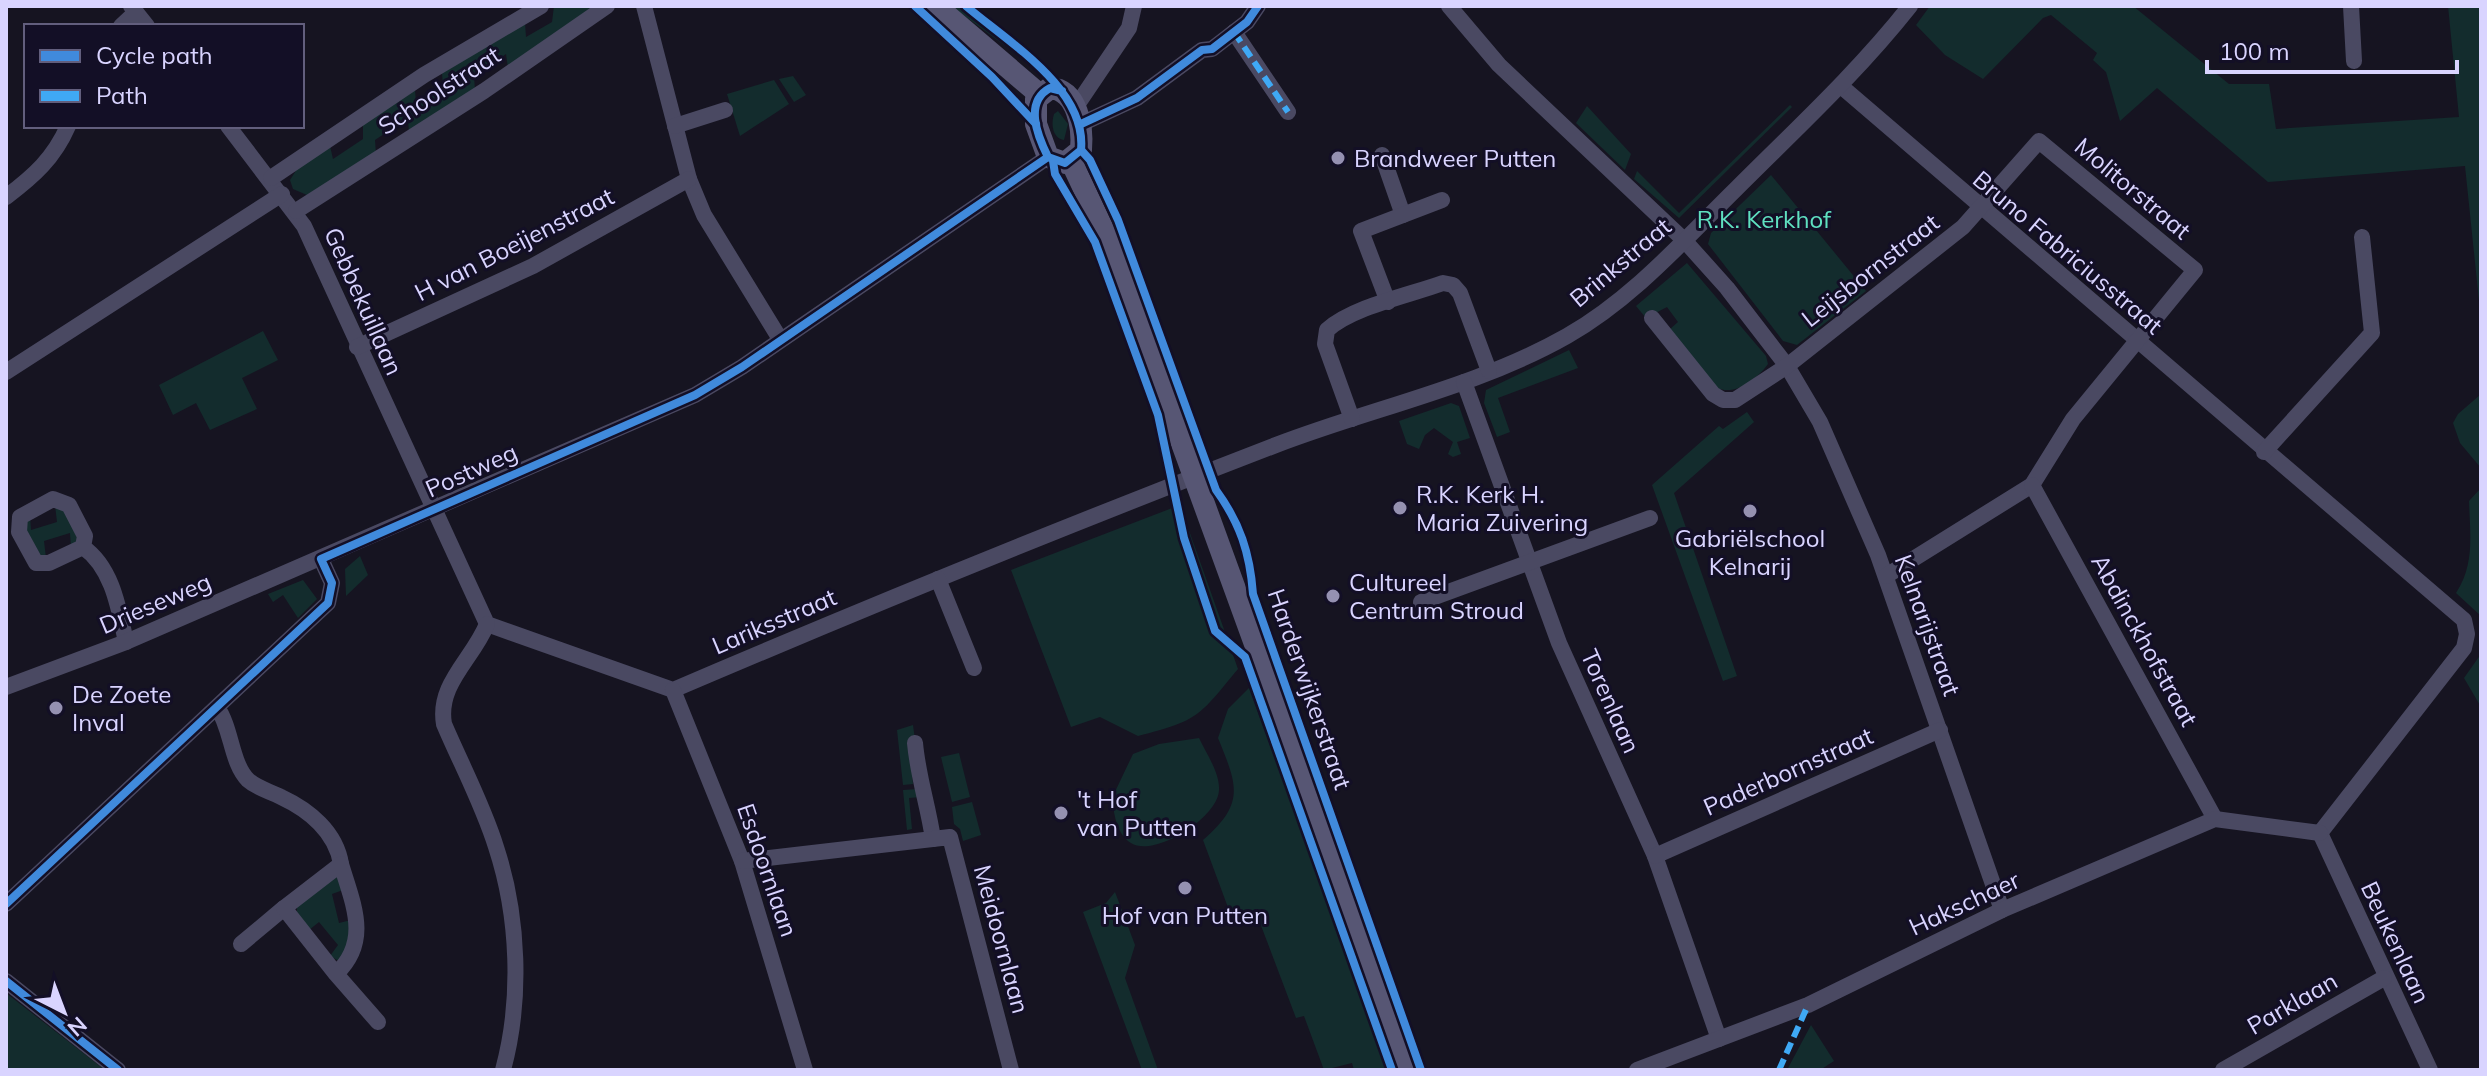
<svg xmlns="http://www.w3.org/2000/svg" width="2487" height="1076" font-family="Mulish,sans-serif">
<rect width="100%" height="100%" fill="#161421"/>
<g fill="#132c2d">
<polygon points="554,6 597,6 508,68 506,54 474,76 475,91 409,133 408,118 375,140 376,154 307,195 293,189 290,180 297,169 330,146 333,159 363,139 363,124 415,90 416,103 443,87 442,73 525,23 526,37 552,22"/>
<polygon points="951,6 962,6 1026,61"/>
<polygon points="1930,6 2133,6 2229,84 2269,84 2276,129 2459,117 2448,6 2481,6 2481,320 2465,166 2268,182 2157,88 2120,121 2106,72 2093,60 2097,53 2051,15 2043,18 1983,79 1945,55 1916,25"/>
<polygon points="793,76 806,95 794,102 779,79"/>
<polygon points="774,80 789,104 740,136 727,94"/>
<polygon points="1790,105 1792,107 1679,218 1634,179 1637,171 1679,213"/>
<polygon points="1587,106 1631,154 1625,170 1576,123"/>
<path d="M1058,111L1068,124L1064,140C1052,138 1051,124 1054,114Z"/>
<polygon points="1771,175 1866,291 1797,345 1783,341 1708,244 1711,233"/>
<path d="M1687,263L1766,356L1768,364C1757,379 1736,396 1717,388L1669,330L1678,322L1667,307L1646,318L1636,306Z"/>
<polygon points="263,331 278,360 242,378 257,409 210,430 196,403 173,415 159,385"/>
<polygon points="1569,350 1578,368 1498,398 1510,432 1497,437 1484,403 1486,390"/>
<polygon points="2481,384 2481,468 2460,443 2453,423 2458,414 2480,395"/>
<polygon points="1451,403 1459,406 1470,438 1457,442 1461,454 1453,457 1448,454 1453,442 1434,428 1425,435 1419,449 1407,444 1399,421"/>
<polygon points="1747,412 1754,422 1674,493 1737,676 1723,681 1652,485 1719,426 1723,429"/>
<path d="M2481,488V616L2456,593C2475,564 2470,534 2469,501Z"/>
<polygon points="55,505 65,509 78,540 71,547 70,533 44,541 46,558 42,558 26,530 26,519 30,516 31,530 57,522"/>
<path d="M1180,505L1238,669C1198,717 1200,720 1138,736L1100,717L1071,727L1011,570Z"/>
<polygon points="360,556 368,575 346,596 345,569"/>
<polygon points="303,580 317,599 298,618 283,595 273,602 268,594"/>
<polygon points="2481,654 2481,707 2464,678"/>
<path d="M1249,688L1389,1070H1354L1352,1063L1324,1070L1304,1016L1296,1018L1257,915L1233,921L1203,840C1246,803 1237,785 1218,738L1228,709Z"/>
<polygon points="913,725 915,740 909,742 913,784 903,785 897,730"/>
<path d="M1199,738C1206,753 1220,773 1219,790C1218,818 1154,858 1131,843C1116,834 1114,813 1112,798L1133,754L1159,744Z"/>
<polygon points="959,753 970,797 952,802 941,757"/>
<polygon points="918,789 921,797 909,798 912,829 907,830 903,790"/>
<polygon points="972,802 981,835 963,841 960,829 954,824 952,807"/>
<polygon points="338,877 343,890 332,894 339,923 351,920 352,940 339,961 330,956 338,945 319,922 309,930 297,912 297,907 327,878"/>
<polygon points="1115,892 1135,945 1125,978 1158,1070 1142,1070 1083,912 1106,903"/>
<polygon points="6,993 105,1070 6,1070"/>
<polygon points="1811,1025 1834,1061 1820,1070 1787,1070"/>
</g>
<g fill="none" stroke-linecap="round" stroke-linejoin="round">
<g stroke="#4a4962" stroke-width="16">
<polyline points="131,6 147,26"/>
<polyline points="644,6 689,179 704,215 780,339"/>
<polyline points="1449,6 1499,65 1684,240 1727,288 1787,366 1820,422 1878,555 2002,910"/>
<polyline points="2351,6 2354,61"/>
<polyline points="121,26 136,12"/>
<polyline points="1234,32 1288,112"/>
<polyline points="1842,87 2464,620 2467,634 2464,648 2320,833"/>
<polyline points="1075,108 1129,28 1134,6"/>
<polyline points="1081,124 1137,98 1202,50 1212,49 1247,22 1258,6"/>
<path d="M228,126L304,226L487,624L673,690C872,605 1073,523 1276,445C1372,408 1477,387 1567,336C1632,299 1683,241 1736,189C1796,129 1857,73 1910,6"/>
<polyline points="675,126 725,110"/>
<polyline points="1382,155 1403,215"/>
<polyline points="271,178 424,75 541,6"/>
<path d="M6,197C34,176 54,158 68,126"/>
<polyline points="296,211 484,91 607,6"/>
<polyline points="1388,302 1361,231 1442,200"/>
<polyline points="1652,318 1713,394 1723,400 1735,400 1787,366 1963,227 2039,141 2195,270 2073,419 2032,485 1886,576"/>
<polyline points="357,347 533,266 689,179"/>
<polyline points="6,372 282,194"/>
<polyline points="1464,382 1559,643 1655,856 1719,1039"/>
<path d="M1352,419L1325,344L1327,330C1352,307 1410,295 1443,283L1453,285L1460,293L1489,371"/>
<polyline points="2264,452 2372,333 2362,237"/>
<polyline points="2032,485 2215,819"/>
<path d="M83,547L49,563H36L19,532L20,517L53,499L69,505L85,536L83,547C113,568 119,610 126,642"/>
<polyline points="938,579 974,668"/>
<polyline points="1421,602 1650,518"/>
<path d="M487,624C473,659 437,684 444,724C461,764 483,805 496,847C519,917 522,1000 503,1070"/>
<polyline points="6,687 126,642 695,395 742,367 1048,157"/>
<polyline points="673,690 742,861 805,1070"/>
<path d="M217,707C232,729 231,763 248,780C258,789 270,791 281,797C309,810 336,832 341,864"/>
<path d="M915,743C918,777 928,805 933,839"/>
<polyline points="2320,833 2430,1070"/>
<polyline points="1655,856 1940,730"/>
<polyline points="742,861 950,837 1011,1070"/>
<polyline points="6,904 328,603 332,583 321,559"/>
<polyline points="241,944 284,908"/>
<path d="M336,974L284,908L341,864C353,904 371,941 336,974L378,1022"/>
<polyline points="6,981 118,1070"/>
<polyline points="1637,1070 1808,1005 2002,910 2215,819 2320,833"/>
<polyline points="2223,1070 2384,978"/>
</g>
<g stroke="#575674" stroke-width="22">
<polyline points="936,6 1039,94"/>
<path d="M1050,88C1078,90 1083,128 1081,150L1065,163L1048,157L1036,124V99Z"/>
<polyline points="1071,161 1108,240 1410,1070"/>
</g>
<g stroke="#3fa9f5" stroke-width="6" stroke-dasharray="12 6" stroke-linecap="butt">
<polyline points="1234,32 1288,112"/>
<polyline points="1779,1070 1808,1005"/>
</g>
<g stroke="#130f26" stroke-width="13">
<g id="cycleway">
<polyline points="915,6 992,77 1036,124"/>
<path d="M966,6C1008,42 1087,89 1081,150L1065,163L1048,157C1037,135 1024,102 1050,88L1062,91"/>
<polyline points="1081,124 1137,98 1202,50 1212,49 1247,22 1258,6"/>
<path d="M1081,150L1090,160L1118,220L1216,490C1240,523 1250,553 1253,594L1421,1070"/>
<polyline points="1053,161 1055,174 1095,242 1158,415 1184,538 1215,631 1245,657 1392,1070"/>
<polyline points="6,904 328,603 332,583 321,559 695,395 742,367 1048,157"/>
<polyline points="6,981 118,1070"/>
</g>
</g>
<use href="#cycleway" stroke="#408adc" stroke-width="8"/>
</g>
<g fill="#9591b1" stroke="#130f26" stroke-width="3">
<circle cx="1338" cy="158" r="8"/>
<circle cx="1400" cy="508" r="8"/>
<circle cx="1750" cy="511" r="8"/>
<circle cx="1333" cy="596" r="8"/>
<circle cx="56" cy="708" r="8"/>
<circle cx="1061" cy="813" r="8"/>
<circle cx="1185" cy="888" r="8"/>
</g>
<g text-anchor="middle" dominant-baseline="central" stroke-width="6" stroke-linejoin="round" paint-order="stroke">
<g font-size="24" fill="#d9d4ff" stroke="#130f26">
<text transform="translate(439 90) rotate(-33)">Schoolstraat</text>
<text transform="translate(2133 188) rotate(40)">Molitorstraat</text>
<text transform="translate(514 244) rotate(-27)">H van Boeijenstraat</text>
<text transform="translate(2068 252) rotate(40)">Bruno Fabriciusstraat</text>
<text transform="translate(1620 262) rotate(-40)">Brinkstraat</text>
<text transform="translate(1870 270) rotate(-38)">Leijsbornstraat</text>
<text transform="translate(364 301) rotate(66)">Gebbekuillaan</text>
<text transform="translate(471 470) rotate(-24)">Postweg</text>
<text transform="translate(155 603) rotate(-23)">Drieseweg</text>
<text transform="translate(774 621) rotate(-23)">Lariksstraat</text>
<text transform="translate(1928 625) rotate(70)">Kelnarijstraat</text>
<text transform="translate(2145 640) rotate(61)">Abdinckhofstraat</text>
<text transform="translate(1310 689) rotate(71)">Harderwijkerstraat</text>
<text transform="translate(1611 701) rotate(66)">Torenlaan</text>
<text transform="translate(1788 771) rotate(-24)">Paderbornstraat</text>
<text transform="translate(768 870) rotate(71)">Esdoornlaan</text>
<text transform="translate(1964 903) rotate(-25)">Hakschaer</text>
<text transform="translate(1002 939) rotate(75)">Meidoornlaan</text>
<text transform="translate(2396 942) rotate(65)">Beukenlaan</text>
<text transform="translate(2292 1003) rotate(-30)">Parklaan</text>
</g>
<g font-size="24" fill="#d9d4ff" stroke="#130f26" text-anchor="start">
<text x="1354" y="158">Brandweer Putten</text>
<text x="1416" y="494">R.K. Kerk H.<tspan x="1416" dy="28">Maria Zuivering</tspan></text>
<text x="1750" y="538" text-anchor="middle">Gabriëlschool<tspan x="1750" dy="28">Kelnarij</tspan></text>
<text x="1349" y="582">Cultureel<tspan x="1349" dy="28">Centrum Stroud</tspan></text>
<text x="72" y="694">De Zoete<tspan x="72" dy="28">Inval</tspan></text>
<text x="1077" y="799">'t Hof<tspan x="1077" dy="28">van Putten</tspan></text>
<text x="1185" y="915" text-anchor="middle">Hof van Putten</text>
</g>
<g font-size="24" fill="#5fe0c0" stroke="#130f26">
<text x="1764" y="219">R.K. Kerkhof</text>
</g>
</g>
<rect width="2487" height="1076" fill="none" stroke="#d9d4ff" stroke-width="16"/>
<rect x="24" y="24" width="280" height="104" fill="#130f26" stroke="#625e7d" stroke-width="2"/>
<rect x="40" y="50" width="40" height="12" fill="#408adc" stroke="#625e7d" stroke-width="2"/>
<text x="96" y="64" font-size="24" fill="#d9d4ff">Cycle path</text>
<rect x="40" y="90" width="40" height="12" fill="#3fa9f5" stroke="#625e7d" stroke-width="2"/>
<text x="96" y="104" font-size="24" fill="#d9d4ff">Path</text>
<g transform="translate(64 1012) rotate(138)" stroke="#130f26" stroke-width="6" paint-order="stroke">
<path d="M0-6L14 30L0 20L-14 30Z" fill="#d9d4ff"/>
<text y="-12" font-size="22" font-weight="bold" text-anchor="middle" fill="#d9d4ff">N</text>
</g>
<path d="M2207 60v12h250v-12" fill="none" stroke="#d9d4ff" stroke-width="4"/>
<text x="2219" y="60" font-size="24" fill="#d9d4ff" stroke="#130f26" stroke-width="6" paint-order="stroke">100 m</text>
</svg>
